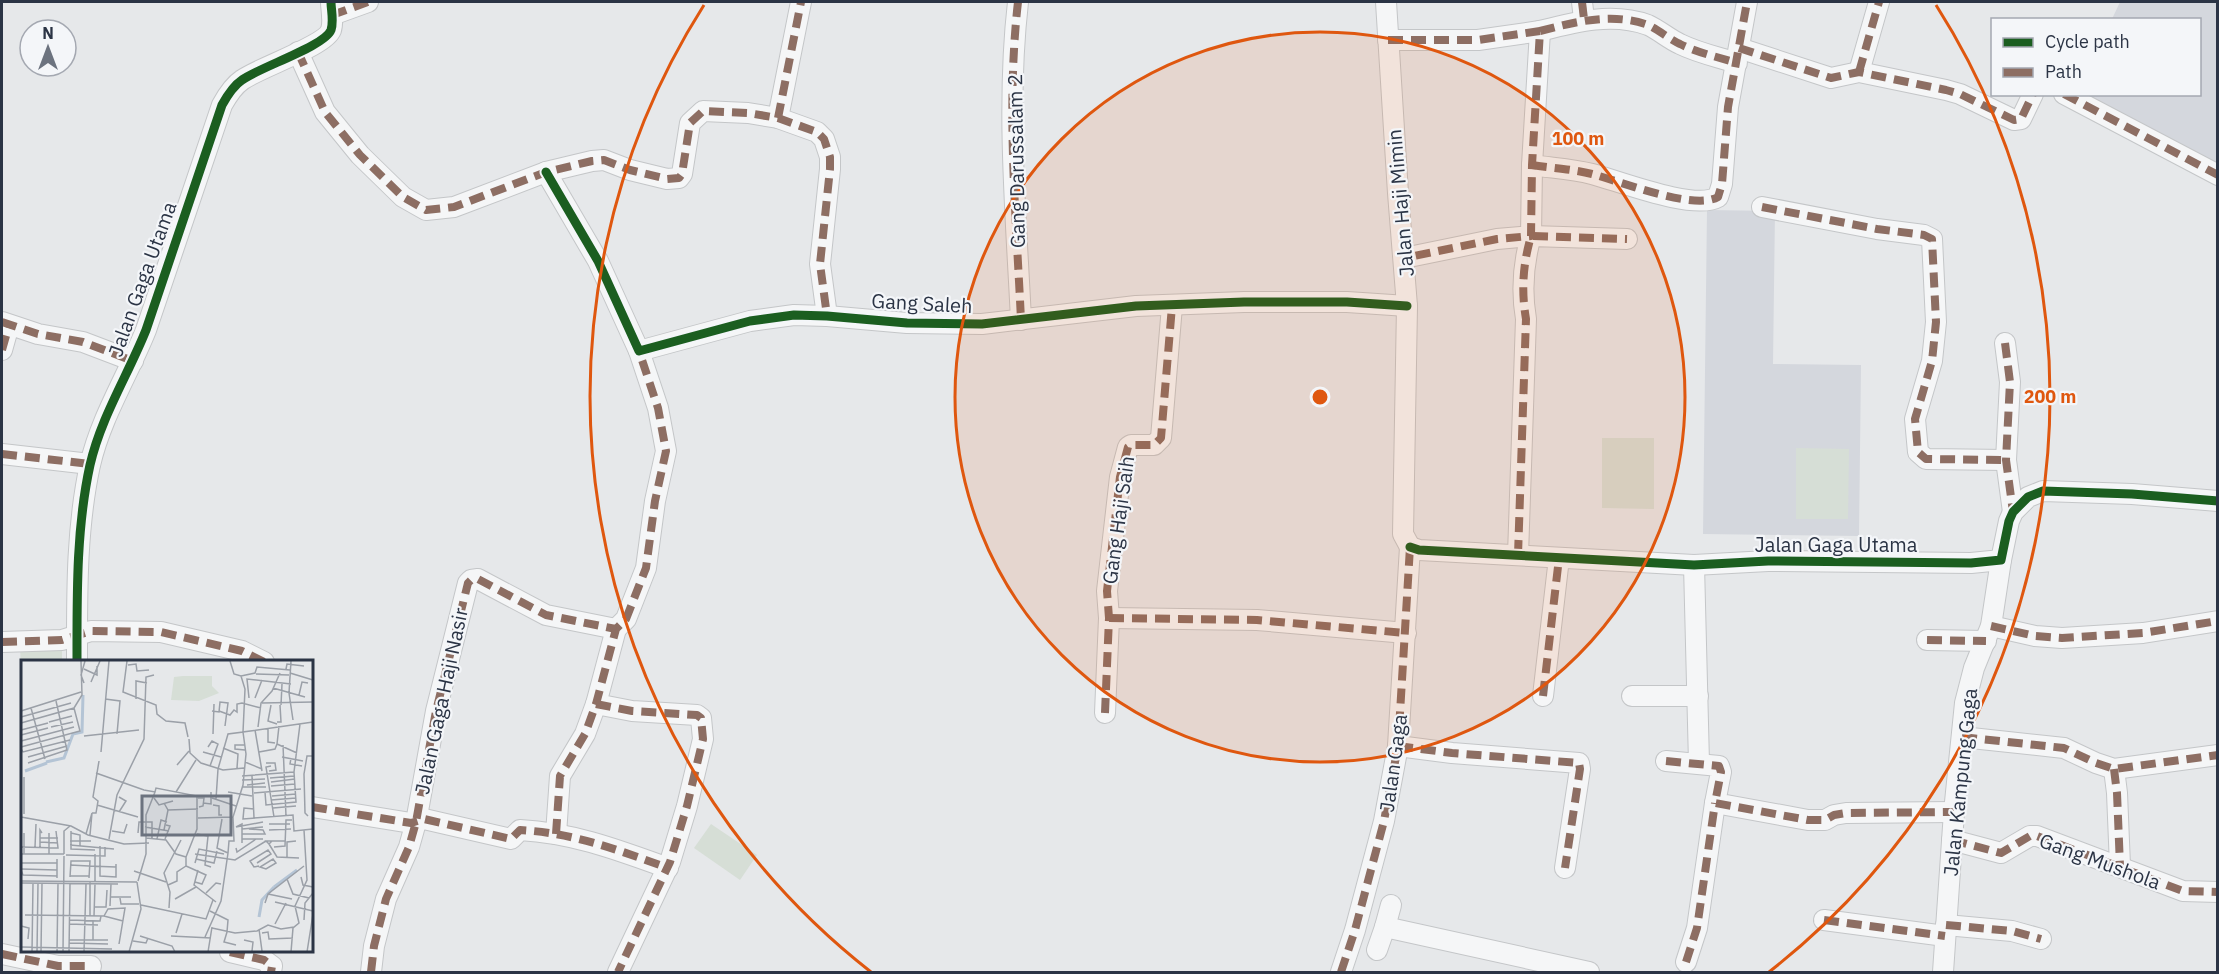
<svg xmlns="http://www.w3.org/2000/svg" width="2219" height="974" font-family="'IBM Plex Sans',sans-serif">
<rect width="100%" height="100%" fill="#e6e8ea"/>
<g fill="#d4d7dd">
<polygon points="2120,2 2217,2 2217,169 2079,94 2200,94 2200,20 2112,19"/>
<polygon points="1707,210 1775,211 1773,364 1861,365 1859,536 1703,534"/>
</g>
<g fill="#d6ded6">
<polygon points="1602,438 1654,438 1654,509 1602,508"/>
<polygon points="1796,448 1849,449 1848,519 1796,519"/>
<polygon points="62,642 62,662 22,662 21,673 20,644"/>
<polygon points="711,824 757,855 740,880 694,848"/>
</g>
<g fill="none" stroke-linecap="round" stroke-linejoin="round">
<g stroke="#c4c6c8" stroke-width="22">
<g id="minor">
<path d="M1018,2C1006,107 1016,214 1021,320"/>
<polyline points="1386,2 1398,193 1407,306 1403,534 1410,547"/>
<polyline points="1582,2 1584,19"/>
<polyline points="332,15 368,2"/>
<path d="M1540,31C1575,22 1612,12 1648,25C1659,30 1669,39 1680,44C1698,53 1718,57 1737,63"/>
<polyline points="1388,40 1478,40 1540,31 1532,165 1531,236 1497,239 1404,258"/>
<polyline points="1739,48 1831,78 1859,72 1946,90 1960,94 2014,120 2021,119 2033,94"/>
<polyline points="298,52 325,112 360,155 403,197 426,210 454,207 546,172 592,161 604,160 630,170 667,179 679,178 682,174 690,123 703,111 748,113 778,118 817,132 824,139 830,157 830,169 820,264 827,316"/>
<polyline points="1859,72 1879,2"/>
<polyline points="2064,94 2218,175"/>
<polyline points="778,118 801,2"/>
<path d="M1532,165C1551,168 1572,169 1592,174C1619,181 1694,211 1718,197L1722,184L1728,107L1747,2"/>
<polyline points="546,172 598,261 639,351 750,321 794,315 827,316 907,323 982,324 1136,306 1244,302 1347,302 1407,306"/>
<polyline points="1762,207 1877,229 1924,235 1932,239 1936,322 1932,361 1915,419 1918,452 1926,459 2006,460"/>
<polyline points="2,322 38,334 83,342 133,361"/>
<polyline points="2005,343 2010,382 2006,460 2013,512"/>
<polyline points="2,350 9,325"/>
<polyline points="2,454 90,464"/>
<polyline points="1410,547 1419,550 1694,565 1768,561 1971,563 2001,560 2009,521 2013,512 2028,497 2043,491 2132,494 2218,501"/>
<path d="M1518,555L1526,319C1521,290 1523,264 1531,236L1627,239"/>
<polyline points="1694,565 1699,763"/>
<polyline points="1109,618 1257,620 1406,633"/>
<polyline points="1991,626 2035,636 2062,638 2143,633 2218,621"/>
<polyline points="1927,640 1986,641"/>
<polyline points="2,642 62,640 91,631 161,632 242,651 264,662"/>
<path d="M77,662C77,597 76,529 90,465C101,417 128,375 146,330L222,105C227,96 233,86 242,80C260,67 325,46 331,30C334,21 331,10 331,2"/>
<polyline points="1543,696 1559,558"/>
<polyline points="1632,696 1698,696"/>
<polyline points="596,704 632,711 697,715 701,718 703,739 687,806 670,862 618,972"/>
<polyline points="1105,713 1109,618 1107,591 1120,477 1128,447 1131,445 1154,445 1161,438 1172,306"/>
<polyline points="1962,737 2064,748 2096,763 2114,769 2218,755"/>
<polyline points="1398,746 1452,753 1579,763 1580,769 1565,868"/>
<polyline points="1666,761 1719,766 1721,772 1715,803 1808,820 1825,820 1834,815 1846,813 1954,812"/>
<polyline points="2114,769 2117,793 2120,866"/>
<path d="M312,807L411,823L424,819L511,839L520,830C574,833 618,850 668,868"/>
<polyline points="556,834 560,776 585,734 596,704 616,629 626,619 646,568 655,501 666,451 658,408 639,351"/>
<polyline points="1952,840 2001,853 2030,836 2037,836 2183,891 2218,892"/>
<polyline points="1824,920 1945,936"/>
<polyline points="1946,925 2012,931 2041,939"/>
<polyline points="1385,927 1391,905"/>
<polyline points="1377,950 1385,927 1589,972"/>
<polyline points="230,952 264,960 272,966 271,972"/>
<polyline points="2,954 58,966 91,966"/>
<polyline points="1686,962 1697,928 1715,803"/>
<polyline points="371,972 374,946 386,899 409,847 416,822 436,711 468,583 471,580 478,579 546,615 616,629"/>
<polyline points="1341,972 1355,930 1384,821 1398,746 1410,547"/>
<polyline points="1943,972 1954,812 1965,703 1974,668 1991,626 2001,560"/>
</g>
</g>
<use href="#minor" stroke="#f5f6f7" stroke-width="20"/>
<g stroke="#8d6e63" stroke-width="8" stroke-dasharray="15 8" stroke-linecap="butt">
<path d="M1018,2C1006,107 1016,214 1021,320"/>
<polyline points="1582,2 1584,19"/>
<polyline points="332,15 368,2"/>
<path d="M1540,31C1575,22 1612,12 1648,25C1659,30 1669,39 1680,44C1698,53 1718,57 1737,63"/>
<polyline points="1388,40 1478,40 1540,31 1532,165 1531,236 1497,239 1404,258"/>
<polyline points="1739,48 1831,78 1859,72 1946,90 1960,94 2014,120 2021,119 2033,94"/>
<polyline points="298,52 325,112 360,155 403,197 426,210 454,207 546,172 592,161 604,160 630,170 667,179 679,178 682,174 690,123 703,111 748,113 778,118 817,132 824,139 830,157 830,169 820,264 827,316"/>
<polyline points="1859,72 1879,2"/>
<polyline points="2064,94 2218,175"/>
<polyline points="778,118 801,2"/>
<path d="M1532,165C1551,168 1572,169 1592,174C1619,181 1694,211 1718,197L1722,184L1728,107L1747,2"/>
<polyline points="1762,207 1877,229 1924,235 1932,239 1936,322 1932,361 1915,419 1918,452 1926,459 2006,460"/>
<polyline points="2,322 38,334 83,342 133,361"/>
<polyline points="2005,343 2010,382 2006,460 2013,512"/>
<polyline points="2,350 9,325"/>
<polyline points="2,454 90,464"/>
<path d="M1518,555L1526,319C1521,290 1523,264 1531,236L1627,239"/>
<polyline points="1109,618 1257,620 1406,633"/>
<polyline points="1991,626 2035,636 2062,638 2143,633 2218,621"/>
<polyline points="1927,640 1986,641"/>
<polyline points="2,642 62,640 91,631 161,632 242,651 264,662"/>
<polyline points="1543,696 1559,558"/>
<polyline points="596,704 632,711 697,715 701,718 703,739 687,806 670,862 618,972"/>
<polyline points="1105,713 1109,618 1107,591 1120,477 1128,447 1131,445 1154,445 1161,438 1172,306"/>
<polyline points="1962,737 2064,748 2096,763 2114,769 2218,755"/>
<polyline points="1398,746 1452,753 1579,763 1580,769 1565,868"/>
<polyline points="1666,761 1719,766 1721,772 1715,803 1808,820 1825,820 1834,815 1846,813 1954,812"/>
<polyline points="2114,769 2117,793 2120,866"/>
<path d="M312,807L411,823L424,819L511,839L520,830C574,833 618,850 668,868"/>
<polyline points="556,834 560,776 585,734 596,704 616,629 626,619 646,568 655,501 666,451 658,408 639,351"/>
<polyline points="1952,840 2001,853 2030,836 2037,836 2183,891 2218,892"/>
<polyline points="1824,920 1945,936"/>
<polyline points="1946,925 2012,931 2041,939"/>
<polyline points="230,952 264,960 272,966 271,972"/>
<polyline points="2,954 58,966 91,966"/>
<polyline points="1686,962 1697,928 1715,803"/>
<polyline points="371,972 374,946 386,899 409,847 416,822 436,711 468,583 471,580 478,579 546,615 616,629"/>
<polyline points="1341,972 1355,930 1384,821 1398,746 1410,547"/>
</g>
<g stroke="#f4f6f9" stroke-width="13">
<g id="cycleway">
<polyline points="546,172 598,261 639,351 750,321 794,315 827,316 907,323 982,324 1136,306 1244,302 1347,302 1407,306"/>
<polyline points="1410,547 1419,550 1694,565 1768,561 1971,563 2001,560 2009,521 2013,512 2028,497 2043,491 2132,494 2218,501"/>
<path d="M77,662C77,597 76,529 90,465C101,417 128,375 146,330L222,105C227,96 233,86 242,80C260,67 325,46 331,30C334,21 331,10 331,2"/>
</g>
</g>
<use href="#cycleway" stroke="#1b5e20" stroke-width="9"/>
</g>
<circle cx="1320" cy="397" r="365" fill="#df570f" fill-opacity=".12"/>
<g fill="none" stroke="#df570f" stroke-width="3">
<circle cx="1320" cy="397" r="365"/>
<path d="M871 972A730 730 0 0 1 704 5M1936 5A730 730 0 0 1 1769 972"/>
</g>
<g text-anchor="middle" dominant-baseline="central" stroke-width="4.5" stroke-linejoin="round" paint-order="stroke">
<g font-size="20" fill="#2b3445" stroke="#f4f6f9">
<text transform="translate(1016 161) rotate(-91)">Gang Darussalam 2</text>
<text transform="translate(1400 203) rotate(-95)">Jalan Haji Mimin</text>
<text transform="translate(142 279) rotate(-70)">Jalan Gaga Utama</text>
<text transform="translate(922 303) rotate(3)">Gang Saleh</text>
<text transform="translate(1118 520) rotate(-82)">Gang Haji Saih</text>
<text x="1836" y="544">Jalan Gaga Utama</text>
<text transform="translate(441 701) rotate(-78)">Jalan Gaga Haji Nasir</text>
<text transform="translate(1393 763) rotate(-82)">Jalan Gaga</text>
<text transform="translate(1960 782) rotate(-84)">Jalan Kampung Gaga</text>
<text transform="translate(2100 861) rotate(20)">Gang Mushola</text>
</g>
</g>
<g transform="translate(21 660)">
<rect width="292" height="292" fill="#e6e8ea"/>
<path d="M162,16H191V26L198,33L178,41L150,40L153,17Z" fill="#d6ded6"/>
<path fill="none" stroke="#b4c4d5" stroke-width="3" d="M25,102L43,98L52,74L61,72L62,35M4,111L26,103M253,227L276,210M238,257L241,240L253,227"/>
<path fill="none" stroke="#9ba0a8" stroke-width="1.5" d="M106,1L102,32L135,45L136,54L145,61L164,63L167,77M209,1L213,14L220,16L234,13L236,7L269,10M270,1L268,33L272,60M107,5L115,4L116,11L128,10M63,9L76,15V6M265,9L266,4L283,6M269,13L292,20M235,14L268,15M70,22L79,1M63,23L60,15L64,1M252,28L284,37M278,35L281,22L287,23M228,38L226,19L270,24M234,38L241,20M84,39L99,41L96,74M115,39V21L126,23M241,43L292,42M250,45L247,61L256,64M260,45L261,24M10,48L24,99M0,51L60,32M191,51L198,52L199,42L207,43L204,66M198,51L209,55L213,50L216,52V44L221,43L240,48M0,57L50,43M28,62L51,56M256,62H260L259,45M0,63L53,48L61,35L60,1M30,67L52,62M237,67L240,43L251,31L259,13M247,68V82L254,83M0,70L27,63M234,70L241,111M192,74L193,44M0,75L27,68M63,76L118,70M168,79L169,93L180,103L202,110L223,108M0,81L53,67M256,84L276,93M256,84L258,66M224,85H214V89L224,90M262,85L265,156M0,87L59,71L53,48M187,87L191,81L197,84L189,106M202,88L217,94L216,108M0,89L2,92L49,80M80,92L88,1M182,92L200,97M238,92L254,89L256,84M7,97L46,86M261,97L282,101M270,98L269,104L281,106M224,102L241,109M7,103L46,90L35,41M245,103H254L255,110L248,111M156,105L168,91M250,106L245,107L253,157M197,109L207,74L222,72L224,29L220,16M75,113L123,130L134,132L135,128L176,136V169L165,197M221,116L273,112M231,116L233,158M249,118L273,116M221,120L244,119M250,122L274,119M226,125L244,123M250,126L274,124M222,127H245M155,132L175,100M207,132L231,136M244,132L245,145L275,142L273,112L279,64M233,133L280,129M251,136L275,134M98,137L105,141L98,152M133,138L138,145L152,141M177,138H183L182,146L178,147M191,138L215,146M195,139L197,109M250,140L275,138M143,143L147,150L177,149M182,143L190,144V132M76,145L117,157M192,145L198,146V155H201M252,148L275,146M233,149L223,148L222,159L272,155L273,171L292,169M71,153H75L77,141L72,137L78,101M3,154V117M287,156L284,153L283,114L286,96H292M0,157L50,166L67,175L103,184L128,183M177,158L212,157M248,164H269M124,167L148,171M215,167L221,164V183M215,167L242,162M221,169L242,167M143,170L147,150M248,170L270,169M50,171V189L74,190M91,171L103,173L106,164M50,173L59,175V187M117,173L118,162H131V178M65,174L71,153M176,174L187,176L184,205L190,207M221,174H244L242,170L228,169M69,175L71,153M19,178H37M125,178L145,180L155,194L165,197M88,179L96,135L123,79L125,17L133,15M136,179L140,160L146,162M144,179L149,166L145,165M221,179H242M49,181H70M251,181L248,184L245,181H264M19,182L37,183M248,184L256,197L278,198M49,185L93,189M79,186V216L95,217V204M0,187L37,188L35,171M14,187L15,164M19,187V170L21,173M253,187L264,186L265,160H271M215,188L216,192L235,179M207,193L208,181H213L212,157L222,125L225,94L222,72L292,62M0,194H43M3,194V173M28,194V173M43,194V171L49,166M174,194L214,200L245,181M45,195L84,196V187M165,197V206L185,215L181,224L174,222M266,198V182L275,181M175,199L193,203L196,191M252,199L255,203L245,209L239,207ZM0,203H36M174,203L178,189L203,194M236,203L250,194L247,190L229,201L233,207L238,206M49,205L68,206M68,206L95,207M0,209L36,210M0,210L2,215L36,216M177,210L173,225L195,242M113,211L145,222M49,216H68M49,217L50,201H69L68,218M280,217L282,225L292,227M36,218V199M266,219L272,234L288,238M0,221L116,222M117,221L125,194V155L134,132M74,222V194M0,223L97,224M147,225L156,221V212L165,206M185,233L195,223L200,224M247,234L271,239M89,237H110M99,238L100,244H118M154,239L175,227M254,242L292,251M244,243L247,234L283,206M120,245L185,259L192,240M89,246L90,224M73,247H85L86,230M148,248L149,232L143,213L160,180M189,251L207,260L206,272M4,255L83,256L102,261M69,256V222M73,256L74,224M83,256L87,249L104,248L98,284M48,260L79,261L80,256M283,260L284,243L292,233M48,264L77,265M254,264L265,243M0,266L8,268L7,279M191,268L214,273L236,271L247,265L260,269L273,267M238,269L241,291M206,272L203,282L215,285M155,273L161,254M241,273L247,272L248,279L272,278M119,276L151,286L154,292M150,276L190,278M184,277L200,241L207,193L196,188L201,159M48,280H87M72,280V261M223,280L232,282L231,291M112,281L125,283L127,278M48,283L87,284M0,287L91,289M11,292L12,223M16,292L17,223M20,292L21,223M36,292L37,223M42,292L43,196M48,292L49,224M63,292L65,224M108,292L120,249L116,222M187,292L191,267M270,292L272,268L278,263L274,246L286,220L283,170M286,292L292,254"/>
<path fill="#6c737f" fill-opacity="0.15" stroke="#6c737f" stroke-width="3" d="M121,136H210V175H121Z"/>
<rect width="292" height="292" fill="none" stroke="#2b3445" stroke-width="3"/>
</g>
<circle cx="1320" cy="397" r="9" fill="#df570f" stroke="#f4f6f9" stroke-width="3"/>
<g font-size="18" text-anchor="middle" font-weight="bold" fill="#df570f" stroke="#f4f6f9" stroke-width="4.5" stroke-linejoin="round" paint-order="stroke">
<text x="1578" y="145">100 m</text>
<text x="2050" y="403">200 m</text>
</g>
<rect width="2219" height="974" fill="none" stroke="#2b3445" stroke-width="6"/>
<rect x="1991" y="18" width="210" height="78" fill="#f4f6f9" stroke="#a4a8b1" stroke-width="1.5"/>
<rect x="2003" y="38" width="30" height="9" fill="#1b5e20" stroke="#a4a8b1" stroke-width="1.5"/>
<text x="2045" y="48" font-size="18" fill="#2b3445">Cycle path</text>
<rect x="2003" y="68" width="30" height="9" fill="#8d6e63" stroke="#a4a8b1" stroke-width="1.5"/>
<text x="2045" y="78" font-size="18" fill="#2b3445">Path</text>
<g transform="translate(48 48)"><circle r="28" fill="#f4f6f9" stroke="#a4a8b1" stroke-width="1.5"/>
<path d="M0-4.5L10 22L0 15L-10 22Z" fill="#6c737f"/>
<text y="-9" font-size="16" font-weight="bold" text-anchor="middle" fill="#2b3445">N</text>
</g>
</svg>
